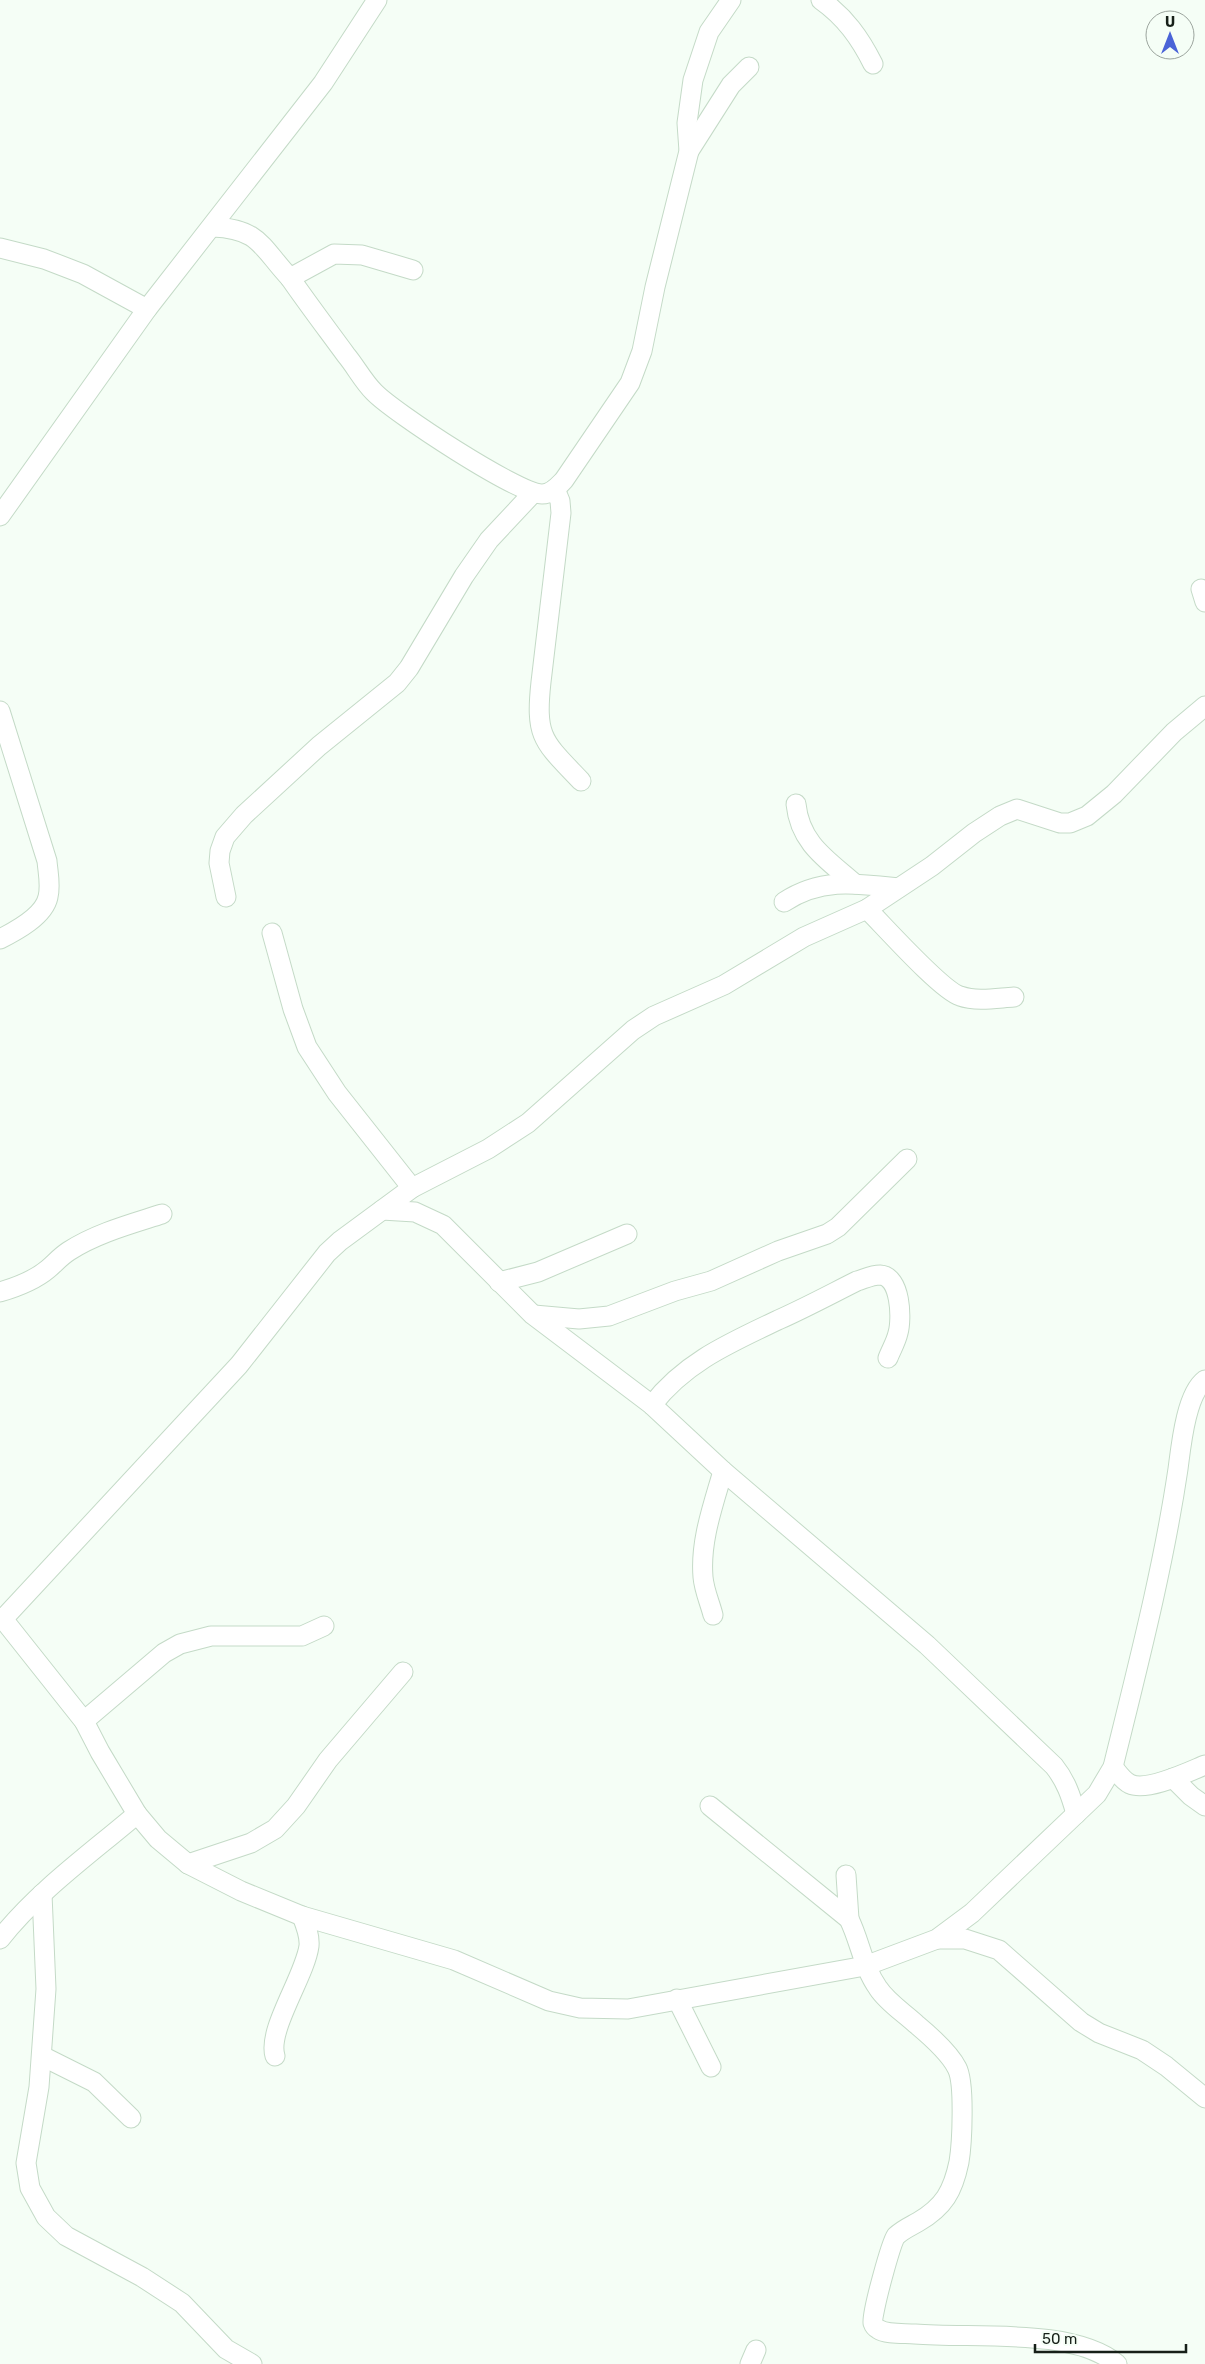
<svg xmlns="http://www.w3.org/2000/svg" width="1205" height="2364" font-family="Rubik,sans-serif">
<rect width="100%" height="100%" fill="#f5fef6"/>
<g fill="none" stroke-linecap="round" stroke-linejoin="round">
<g stroke="#c4dac7" stroke-width="21">
<g id="minor">
<path d="M821,0C845,17 860,38 873,64"/>
<polyline points="689,151 731,85 749,67"/>
<path d="M213,227C260,229 261,247 290,278L334,254L362,255L413,270"/>
<polyline points="0,248 44,259 83,274 147,309"/>
<path d="M290,278C308,304 327,329 346,355C356,367 363,381 374,392C393,412 518,494 542,494C552,494 558,486 564,480L630,383L642,351L655,287L689,151L687,123L693,80L709,32L731,0"/>
<path d="M555,489L560,501L561,513L541,682C535,738 543,741 581,781"/>
<polyline points="0,516 147,309 323,83 377,0"/>
<polyline points="1201,589 1205,602"/>
<path d="M0,711L47,861C48,873 51,885 48,897C44,916 16,931 0,939"/>
<path d="M796,804C800,844 828,860 855,884"/>
<polyline points="226,897 219,863 220,851 225,837 244,815 319,746 397,683 409,668 464,576 489,540 533,493"/>
<path d="M784,902C820,878 855,883 898,888"/>
<path d="M867,909C885,927 941,990 960,996C977,1002 997,998 1014,997"/>
<polyline points="272,933 293,1009 307,1047 337,1093 412,1188"/>
<path d="M382,1210L415,1212L443,1225L533,1315L652,1405L723,1471L927,1645L1054,1766C1066,1781 1071,1796 1076,1814"/>
<polyline points="499,1282 538,1272 627,1234"/>
<path d="M0,1292C17,1287 35,1280 48,1269C55,1263 61,1256 69,1251C97,1233 131,1224 162,1214"/>
<polyline points="534,1315 579,1319 609,1316 675,1291 711,1281 778,1251 827,1234 838,1227 907,1159"/>
<path d="M652,1405C685,1362 730,1343 778,1320C805,1308 831,1294 857,1281C864,1279 872,1275 880,1275C901,1276 902,1319 898,1333C896,1342 891,1350 888,1358"/>
<path d="M713,1615C710,1603 704,1590 703,1577C700,1541 713,1506 723,1471"/>
<path d="M0,1618L3,1619L84,1721L100,1752L137,1814C90,1854 38,1891 0,1939"/>
<polyline points="3,1619 239,1365 327,1253 340,1241 412,1188 488,1149 528,1123 633,1030 654,1016 724,985 804,937 867,909 932,866 974,833 1000,816 1017,809 1060,823 1070,823 1087,816 1114,794 1174,732 1205,706"/>
<polyline points="84,1721 164,1653 180,1644 211,1636 302,1636 324,1626"/>
<path d="M1113,1767C1118,1773 1123,1781 1130,1784C1147,1792 1188,1772 1205,1765"/>
<polyline points="1173,1778 1191,1796 1205,1806"/>
<path d="M710,1806L849,1919C860,1941 863,1967 878,1988C887,2002 903,2012 916,2024C928,2034 950,2054 957,2068C965,2083 962,2144 959,2162C953,2191 944,2207 918,2222C911,2226 902,2230 896,2236C891,2243 871,2315 873,2323C874,2326 876,2328 878,2329C887,2335 905,2333 915,2334C973,2339 1072,2327 1117,2364"/>
<path d="M137,1814L158,1839L188,1864L241,1891L302,1916L454,1960L549,2001L580,2008L628,2009L865,1966L937,1939L972,1913L1097,1794L1113,1767C1137,1669 1163,1570 1178,1469C1181,1446 1186,1394 1205,1380"/>
<polyline points="188,1864 251,1843 275,1829 296,1806 328,1760 403,1672"/>
<polyline points="846,1875 849,1919"/>
<polyline points="42,1894 46,1989 39,2087 26,2163 30,2188 46,2217 66,2236 142,2277 182,2303 226,2349 252,2364"/>
<polyline points="937,1939 965,1939 999,1950 1081,2022 1099,2033 1142,2050 1166,2066 1205,2098"/>
<polyline points="677,1999 711,2067"/>
<polyline points="42,2056 94,2082 131,2118"/>
<path d="M275,2056C267,2030 305,1976 309,1946C310,1936 306,1926 302,1916"/>
<polyline points="750,2364 756,2350"/>
</g>
</g>
<use href="#minor" stroke="#fff" stroke-width="19"/>
</g>
<g transform="translate(1170 35)"><circle r="24" fill="#f5fef6" stroke="#9ca59e"/>
<path d="M0-4L9 19L0 12L-9 19Z" fill="#4a63d7"/>
<text y="-8" font-size="14" font-weight="bold" text-anchor="middle" fill="#172019">U</text>
</g>
<path d="M1035 2344v8h151v-8" fill="none" stroke="#172019" stroke-width="2.5"/>
<text x="1042" y="2344" font-size="15" fill="#172019" stroke="#f5fef6" stroke-width="4" paint-order="stroke">50 m</text>
</svg>
